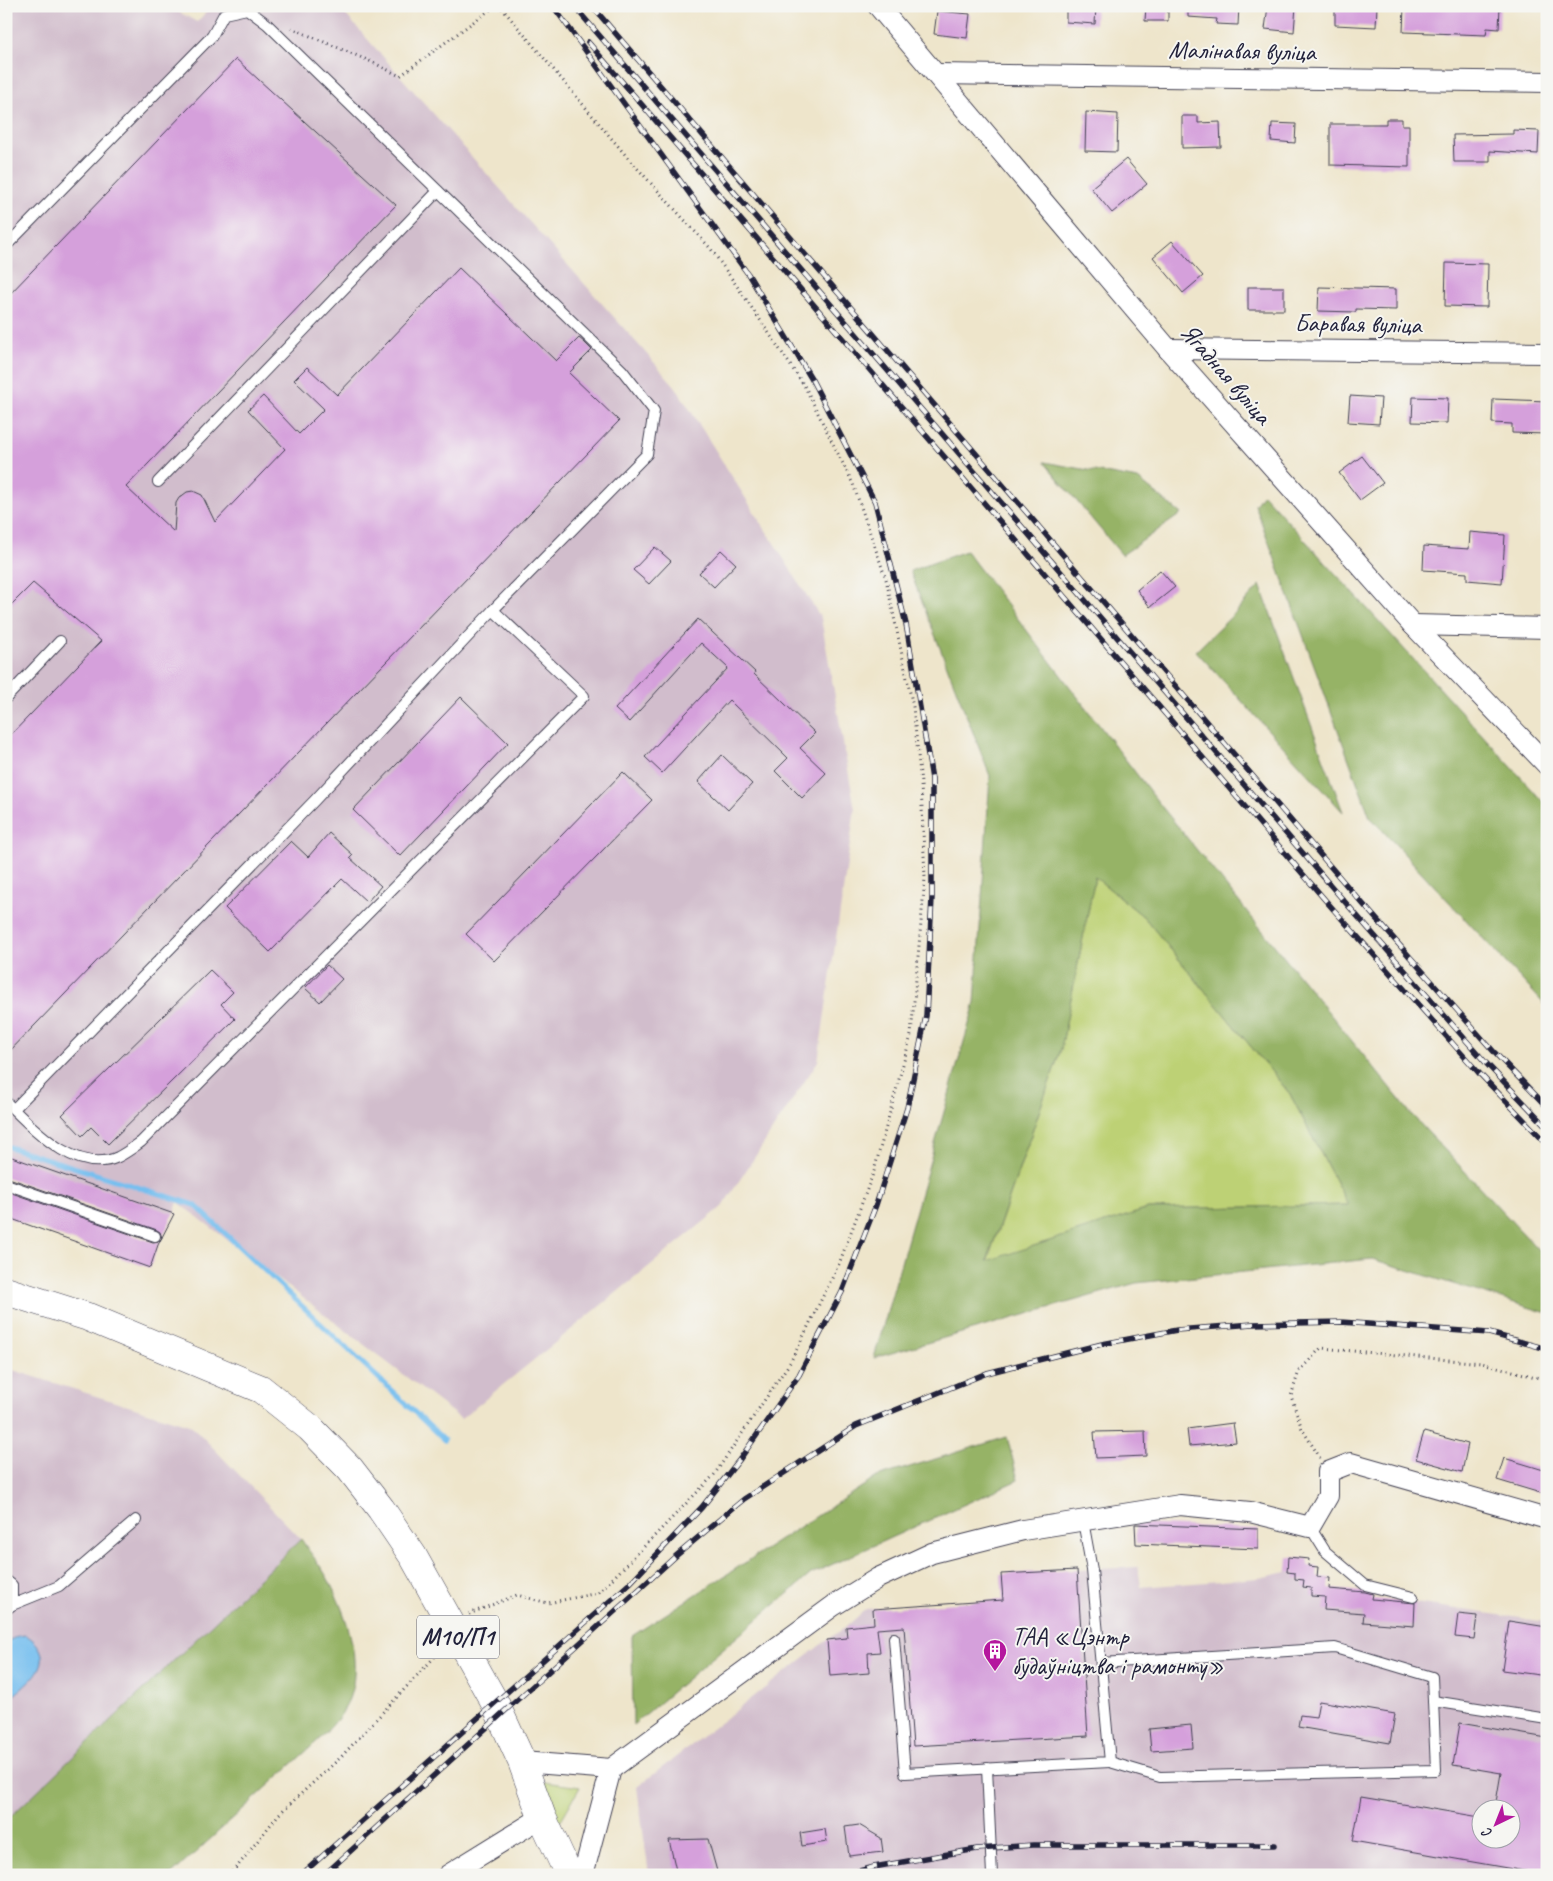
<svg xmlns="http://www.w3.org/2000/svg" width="1553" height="1881" font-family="Caveat,sans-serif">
<rect width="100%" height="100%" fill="#f6f6f2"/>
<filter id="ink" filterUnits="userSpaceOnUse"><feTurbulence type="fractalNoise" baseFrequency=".02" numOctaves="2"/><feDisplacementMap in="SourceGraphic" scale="10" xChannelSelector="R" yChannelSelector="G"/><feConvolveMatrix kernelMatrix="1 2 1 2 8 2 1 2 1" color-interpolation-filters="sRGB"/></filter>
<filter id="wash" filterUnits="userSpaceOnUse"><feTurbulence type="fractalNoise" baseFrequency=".0096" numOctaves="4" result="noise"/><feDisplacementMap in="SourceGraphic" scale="20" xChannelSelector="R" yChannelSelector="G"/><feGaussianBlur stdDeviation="1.12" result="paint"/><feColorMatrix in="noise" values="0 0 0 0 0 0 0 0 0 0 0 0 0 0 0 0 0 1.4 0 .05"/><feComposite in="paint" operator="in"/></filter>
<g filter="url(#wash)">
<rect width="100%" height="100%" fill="#eee5cb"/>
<g fill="#d1bdcc" fill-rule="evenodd">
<polygon points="6,6 168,6 197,22 212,6 338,6 675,386 821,618 855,809 818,1061 722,1207 461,1419 178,1202 174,1214 6,1155"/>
<polygon points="6,1368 192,1426 301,1539 6,1821"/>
<path d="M1138,1567L1141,1587L1259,1578L1287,1572L1295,1573V1579L1304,1580V1587L1311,1588L1325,1597L1324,1610L1364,1613V1622L1414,1626L1415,1603L1547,1622V1875H649L637,1787L827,1640L846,1627L866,1609L1003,1600L1001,1574ZM1480,1808H1510V1838H1480Z"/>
</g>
<g fill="#bdd175" stroke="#707a58">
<polygon points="1095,877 1144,917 1290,1094 1348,1205 1148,1209 987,1262 1061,1049"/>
<polygon points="537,1781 580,1787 557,1827"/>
</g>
<g fill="#96b366" stroke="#5c6a50" fill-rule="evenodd">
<polygon points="1044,462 1138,479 1181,514 1122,555"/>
<polygon points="1263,494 1547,806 1547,1007 1370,817 1255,505"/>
<path d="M966,551L1158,802L1412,1115L1547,1259V1313L1372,1259L1136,1283L874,1358L975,1003L990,776L910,571ZM1095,877L1144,917L1290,1094L1348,1205L1148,1209L987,1261L1061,1049Z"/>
<polygon points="1260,585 1343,812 1196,651 1237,611"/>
<polygon points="1007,1437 1018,1480 811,1574 633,1725 632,1636 877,1477"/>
<path d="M301,1539C309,1552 320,1564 327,1577C348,1616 368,1672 342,1713C337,1721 330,1727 325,1734L171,1875H6V1821Z"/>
</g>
<path fill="#77bfef" stroke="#4c7095" d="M26,1635C32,1639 36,1642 40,1649C51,1670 20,1689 6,1702V1642L18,1636Z"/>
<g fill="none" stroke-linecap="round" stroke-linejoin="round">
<polyline stroke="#77bfef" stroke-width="5" points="6,1146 195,1205 444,1440"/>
</g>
<g id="blocks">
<g fill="#d5a0db">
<polygon points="1066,6 1096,6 1095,24 1066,22"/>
<polygon points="1146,6 1168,6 1168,21 1145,21"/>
<polygon points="1188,6 1239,6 1238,25 1216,24 1217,19 1188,17"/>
<polygon points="1268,6 1296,6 1294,32 1265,29"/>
<polygon points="1335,6 1377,6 1376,27 1335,25"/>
<polygon points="1404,6 1500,6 1499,29 1487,28 1486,35 1403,32"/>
<polygon points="937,11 970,14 967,38 934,34"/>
<polygon points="236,59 396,205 126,487 174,532 176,503 179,498 187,492 193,491 202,495 215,522 285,449 248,410 263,396 299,434 324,409 294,380 307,367 337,395 459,268 556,361 579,338 584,342 592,350 569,373 619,421 6,1055 6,740 101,641 33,583 6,610 6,298"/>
<polygon points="1086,112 1118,114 1117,152 1085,151"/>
<polygon points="1182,116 1198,116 1198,123 1220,122 1221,147 1182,148"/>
<polygon points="1386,119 1402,119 1402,125 1409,125 1409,167 1330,165 1330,124 1386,124"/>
<polygon points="1272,123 1296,124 1295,143 1271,141"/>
<polygon points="1513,130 1539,131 1538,154 1490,151 1490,162 1454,162 1453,135 1513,134"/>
<polygon points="1126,159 1147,184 1112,213 1091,188"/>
<polygon points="1172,241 1203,276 1183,293 1153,257"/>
<polygon points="1446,263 1488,264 1487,307 1445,306"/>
<rect x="1248" y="287" width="36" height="23"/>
<polygon points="1319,287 1396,289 1396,310 1356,309 1356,312 1318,311"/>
<polygon points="1350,396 1381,398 1379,424 1348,422"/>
<polygon points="1413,397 1448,398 1447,423 1412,422"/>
<polygon points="1493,399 1547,401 1547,434 1512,433 1512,424 1492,423"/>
<polygon points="1362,456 1383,483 1360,500 1339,473"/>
<polygon points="1470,532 1505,535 1502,583 1467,580 1467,573 1423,570 1424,546 1469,549"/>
<polygon points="655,547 671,561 649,584 633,570"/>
<polygon points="721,550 736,564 714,587 699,573"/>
<polygon points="1160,570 1175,587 1150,607 1137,590"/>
<polygon points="698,619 755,672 754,674 815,733 800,748 826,773 802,798 775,771 788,758 729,700 662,773 645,757 728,668 701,643 629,722 615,709"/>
<polygon points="461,697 508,743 400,856 353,810"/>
<polygon points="722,755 752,784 728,810 698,782"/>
<polygon points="623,772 652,800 494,961 466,934"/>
<polygon points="329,833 353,855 350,858 381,886 367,902 342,879 270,952 225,908 291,841 308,857"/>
<polygon points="327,965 342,979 320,1002 305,988"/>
<polygon points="210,970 233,992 221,1004 235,1019 108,1144 91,1127 82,1136 62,1115"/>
<polygon points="6,1155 174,1214 158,1245 150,1268 6,1217 6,1191 153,1242 159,1241 162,1238 160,1232 157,1230 6,1177"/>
<polygon points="1233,1423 1236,1442 1189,1446 1187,1429"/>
<polygon points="1145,1431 1146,1456 1096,1458 1094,1432"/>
<polygon points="1424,1432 1468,1444 1462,1472 1416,1459"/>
<polygon points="1504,1458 1547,1471 1547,1495 1497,1480"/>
<polygon points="1135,1524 1258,1529 1258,1549 1136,1544"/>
<polygon points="1288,1557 1309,1559 1308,1566 1318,1567 1317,1577 1330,1578 1329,1589 1365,1592 1373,1594 1372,1599 1415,1603 1414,1626 1363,1622 1364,1613 1324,1610 1325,1597 1311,1596 1311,1588 1303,1587 1304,1580 1295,1579 1295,1573 1287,1572"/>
<polygon points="1077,1570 1088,1736 913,1746 904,1627 877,1629 880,1652 868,1653 869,1673 830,1676 827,1640 847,1638 846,1627 874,1624 873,1609 1003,1600 1001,1574"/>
<polygon points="1458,1614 1477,1616 1474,1639 1455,1637"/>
<polygon points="1509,1621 1547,1627 1547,1676 1502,1670"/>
<polygon points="1319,1701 1395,1714 1390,1743 1298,1727 1300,1715 1316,1717"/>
<polygon points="1460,1723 1547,1738 1547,1875 1353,1841 1361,1797 1480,1817 1480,1838 1510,1838 1510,1808 1495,1808 1501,1773 1453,1765"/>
<polygon points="1191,1725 1193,1748 1151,1751 1149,1729"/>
<polygon points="859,1825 881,1838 883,1852 849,1856 845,1827"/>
<polygon points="825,1829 827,1842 802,1846 800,1833"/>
<polygon points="708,1839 718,1875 677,1875 669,1840"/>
</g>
</g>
</g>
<g filter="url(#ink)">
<use href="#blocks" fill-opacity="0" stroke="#413f51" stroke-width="1"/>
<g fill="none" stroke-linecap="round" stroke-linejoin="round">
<g stroke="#413f51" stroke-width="12">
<g id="lane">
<polyline points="6,246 212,36 224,14 247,9 267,24 622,370 654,411 647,454 493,610 314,801 14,1109"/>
<polyline points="158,482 438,191"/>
<polyline points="6,698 60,641"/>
<path d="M6,1102C33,1128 76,1176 118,1157C126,1153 134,1147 141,1142L584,696L493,610"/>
<polyline points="6,1184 155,1236"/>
<polyline points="1310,1527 1325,1551 1365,1585 1413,1597"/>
<polyline points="6,1580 12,1585 12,1605"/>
<polyline points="6,1610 12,1605 59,1586 136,1520"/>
<polyline points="894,1638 905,1773 1110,1762 1092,1570 1083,1521"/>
<polyline points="1101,1663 1335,1648 1432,1677 1436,1770 1160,1777 1110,1762"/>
<polyline points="1433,1701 1547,1719"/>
<polyline points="987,1768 992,1875"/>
</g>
</g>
<g stroke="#413f51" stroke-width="22">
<g id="street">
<polyline points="878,6 1168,349 1413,625 1547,765"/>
<polyline points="937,74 1547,82"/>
<polyline points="1168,349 1547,353"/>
<polyline points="1413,625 1547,628"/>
<polyline points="522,1762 611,1769 833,1606 878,1578 932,1553 1023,1530 1180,1505 1250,1512 1310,1527 1328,1496 1328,1472 1351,1463 1547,1519"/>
<polyline points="448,1875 542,1817"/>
<polyline points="583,1875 611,1769"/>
</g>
</g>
<g stroke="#413f51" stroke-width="29">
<polyline id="primary" points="6,1291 88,1317 261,1389 310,1428 350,1469 381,1509 413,1556 495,1703 522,1762 542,1817 569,1875"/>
</g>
<g stroke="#413f51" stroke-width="3" stroke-dasharray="1 4" stroke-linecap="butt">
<polyline points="291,28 372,62 400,76 495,6"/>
<polyline points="1320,1458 1302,1429 1291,1396 1299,1371 1321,1348 1482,1363 1547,1380"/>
<polyline points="469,1614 517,1595 548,1603 598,1593 630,1561 714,1475 791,1361 839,1264 874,1171 911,1035 925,878 921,783 913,707 886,579 853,484 805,387 748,302 711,249 628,158 500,6"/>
<polyline points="228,1875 237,1867 279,1814 340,1758 442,1649"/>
</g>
<use href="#lane" stroke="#fff" stroke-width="10"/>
<use href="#street" stroke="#fff" stroke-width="20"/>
<use href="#primary" stroke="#fff" stroke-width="28"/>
<g stroke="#22223b" stroke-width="5.5">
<g id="rail">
<polyline points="574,6 1338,894 1486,1063 1547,1127"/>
<polyline points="592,6 1348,887 1495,1053 1547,1107"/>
<polyline points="588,42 1326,901 1478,1072 1547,1144"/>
<polyline points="301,1875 630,1583 702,1507 740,1459 799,1375 842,1292 876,1205 907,1108 926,1016 932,898 932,779 906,624 875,502 811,378 748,274 553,6"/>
<polyline points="324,1875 677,1555 744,1499 856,1426 987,1373 1102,1344 1177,1330 1253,1324 1341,1322 1489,1333 1547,1349"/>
<polyline points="845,1875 874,1867 977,1849 1033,1845 1275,1845"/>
</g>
</g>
<use href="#rail" stroke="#f6f6f2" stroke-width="4" stroke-dasharray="11" stroke-linecap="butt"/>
</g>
</g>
<defs>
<g id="building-pin" transform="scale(1.25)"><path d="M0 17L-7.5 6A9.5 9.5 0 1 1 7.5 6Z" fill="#b5179e" stroke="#f6f6f2"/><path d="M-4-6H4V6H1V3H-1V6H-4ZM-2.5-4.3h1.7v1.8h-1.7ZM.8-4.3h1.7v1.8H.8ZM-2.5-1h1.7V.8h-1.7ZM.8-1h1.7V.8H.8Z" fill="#fff"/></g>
</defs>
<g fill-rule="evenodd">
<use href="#building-pin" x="995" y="1651"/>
</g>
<g text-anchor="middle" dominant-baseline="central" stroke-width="4" stroke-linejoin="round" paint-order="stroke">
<rect fill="#f6f6f2" stroke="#626272" stroke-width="1" x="417" y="1615.5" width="82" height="43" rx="4"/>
<g font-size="24" font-weight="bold" fill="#22223b">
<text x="458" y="1637">М10/П1</text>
</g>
<g font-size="25" fill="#22223b" stroke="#f6f6f2">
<text transform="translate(1242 51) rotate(1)">Малінавая вуліца</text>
<text transform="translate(1358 324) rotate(1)">Баравая вуліца</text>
<text transform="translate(1226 374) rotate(49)">Ягадная вуліца</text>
</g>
<g font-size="25" fill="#22223b" stroke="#f6f6f2" text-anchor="start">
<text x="1012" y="1637">ТАА «Цэнтр<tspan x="1012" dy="29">будаўніцтва і рамонту»</tspan></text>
</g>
</g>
<rect width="1553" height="1881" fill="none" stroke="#f6f6f2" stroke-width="25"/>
<g transform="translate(1496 1824) rotate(223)"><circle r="24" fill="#f6f6f2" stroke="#a1a1a9"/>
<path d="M0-4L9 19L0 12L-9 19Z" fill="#b5179e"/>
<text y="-8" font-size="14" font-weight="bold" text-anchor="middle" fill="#22223b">С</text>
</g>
</svg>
